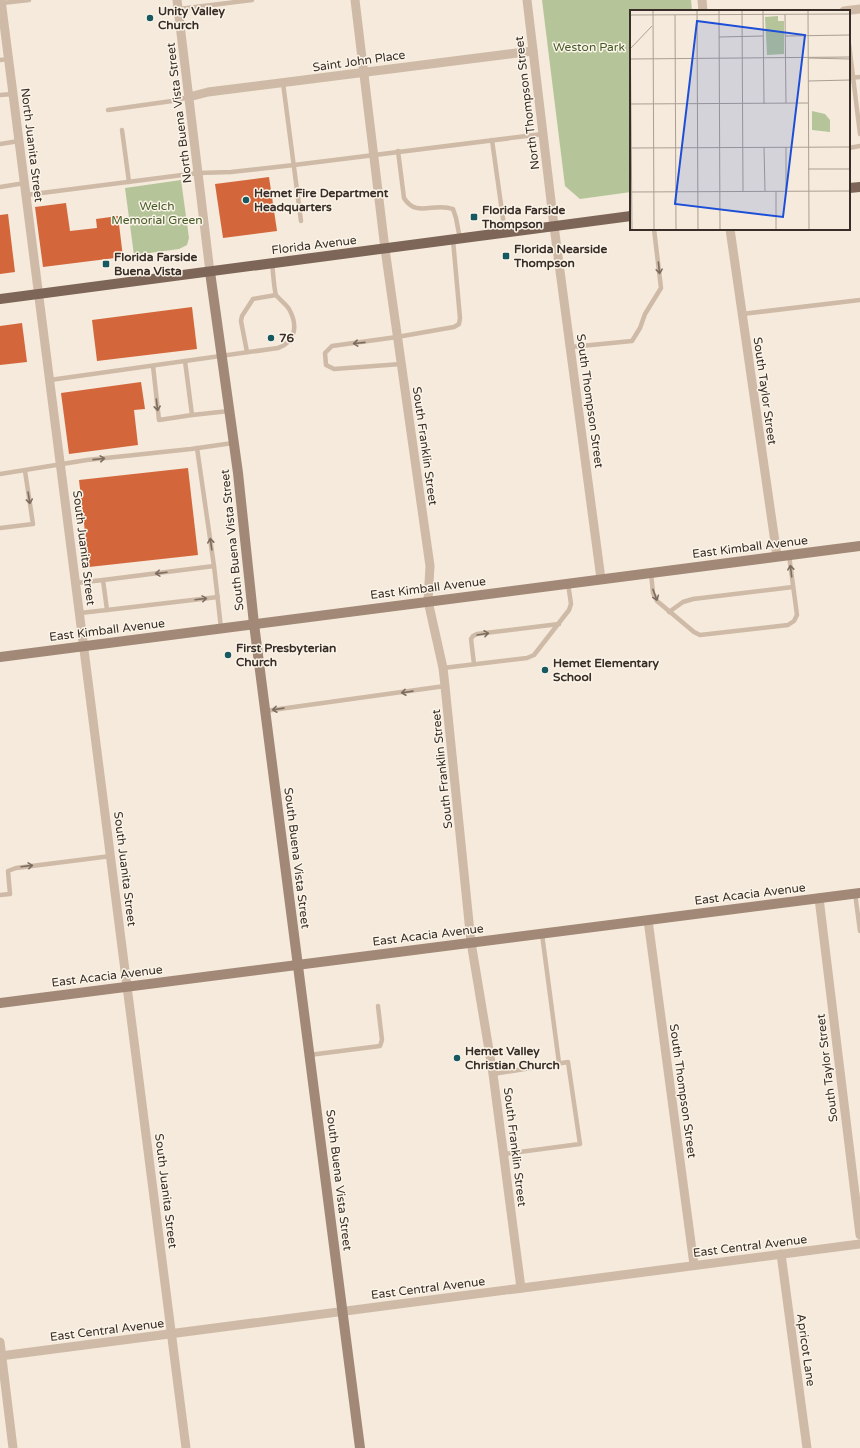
<svg xmlns="http://www.w3.org/2000/svg" width="860" height="1448" font-family="'Varela Round',sans-serif">
<rect width="100%" height="100%" fill="#f5eadb"/>
<g fill="#b5c599">
<polygon points="542,0 691,0 692,11 631,11 631,192 580,199 565,186"/>
<polygon points="181,180 189,238 187,245 179,249 134,255 125,188"/>
</g>
<g fill="#d3673b">
<polygon points="269,177 277,231 223,238 215,184"/>
<polygon points="66,203 70,231 97,228 96,219 118,216 123,257 43,267 35,207"/>
<polygon points="8,214 15,272 0,274 0,215"/>
<polygon points="192,307 197,349 97,361 92,320"/>
<polygon points="22,323 27,362 0,365 0,326"/>
<polygon points="141,382 145,409 134,410 138,445 69,454 61,393"/>
<polygon points="188,468 198,555 89,567 79,480"/>
</g>
<g fill="none" stroke-linecap="round" stroke-linejoin="round">
<g stroke="#cebaa6" stroke-width="4.5">
<polyline points="2,3 29,0"/>
<polyline points="179,9 252,0"/>
<polyline points="849,44 860,134"/>
<polyline points="0,60 9,59"/>
<polyline points="849,78 860,77"/>
<polyline points="283,83 301,221"/>
<polyline points="0,95 13,94"/>
<polyline points="108,110 172,101 189,97"/>
<polyline points="122,130 129,182"/>
<polyline points="492,140 505,233"/>
<polyline points="0,144 19,141"/>
<polyline points="849,148 860,146"/>
<path d="M398,151L404,198C416,218 434,202 453,209L456,218L460,239"/>
<polyline points="0,187 25,183"/>
<polyline points="26,195 198,173 231,172 294,165 543,134"/>
<polyline points="742,314 860,300"/>
<polyline points="571,347 632,341 640,328 645,314 661,288 654,229"/>
<polyline points="247,352 241,321 242,316 253,299 276,295"/>
<polyline points="401,364 334,369 326,365 325,353 332,346 397,337 454,327 459,324 460,318 453,240"/>
<polyline points="153,366 159,420 192,415 185,361"/>
<path d="M50,380L278,348C296,342 298,325 289,309C286,304 279,299 276,295C274,290 273,270 272,263"/>
<polyline points="192,415 229,411"/>
<polyline points="197,448 214,566 221,628"/>
<polyline points="0,474 87,460 191,449 233,443"/>
<polyline points="0,528 33,524 25,471"/>
<polyline points="651,573 653,593 657,601 694,632 700,635 788,625 794,621 797,615 789,555"/>
<polyline points="103,580 214,566"/>
<polyline points="76,583 103,580 107,610 80,613"/>
<polyline points="107,610 218,597"/>
<polyline points="669,612 683,602 693,599 793,587"/>
<polyline points="474,664 471,639 473,636 477,634 559,624"/>
<polyline points="443,668 527,658 534,655 569,610 571,604 568,583"/>
<polyline points="265,711 445,686"/>
<polyline points="855,893 860,931"/>
<polyline points="0,895 10,894 8,871 16,868 111,856"/>
<polyline points="542,934 559,1063"/>
<polyline points="309,1055 380,1046 382,1040 378,1006"/>
<polyline points="493,1074 568,1062 580,1144 504,1154"/>
</g>
<g stroke="#cebaa6" stroke-width="9">
<polyline points="1,0 186,1448"/>
<polyline points="177,0 210,272"/>
<polyline points="355,0 385,249 430,566 428,601 443,668 445,686 471,942 493,1074 521,1288"/>
<polyline points="527,0 554,226 601,579"/>
<polyline points="702,0 703,11"/>
<polyline points="844,11 860,9"/>
<polyline points="189,97 208,92 533,51"/>
<polyline points="730,229 777,556"/>
<polyline points="819,898 860,1235"/>
<polyline points="648,920 694,1265"/>
<polyline points="781,1254 807,1448"/>
<polyline points="0,1342 13,1448"/>
<polyline points="0,1356 860,1244"/>
</g>
<g stroke="#a28877" stroke-width="10">
<polyline points="210,272 238,473 254,624 360,1448"/>
<polyline points="0,657 860,546"/>
<polyline points="0,1003 860,893"/>
</g>
<g stroke="#7d6557" stroke-width="10">
<polyline points="849,188 860,187"/>
<polyline points="0,299 631,216"/>
</g>
</g>
<defs><path id="oneway-shaft" d="M-6 0H5M1.5-3L5.5 0L1.5 3" fill="none" stroke-width="1.6" stroke-linecap="round" stroke-linejoin="round"/></defs>
<g stroke="#7c6d60">
<use href="#oneway-shaft" transform="translate(659 268) rotate(84)"/>
<use href="#oneway-shaft" transform="translate(359 343) rotate(174)"/>
<use href="#oneway-shaft" transform="translate(157 405) rotate(83)"/>
<use href="#oneway-shaft" transform="translate(99 459) rotate(-6)"/>
<use href="#oneway-shaft" transform="translate(29 498) rotate(81)"/>
<use href="#oneway-shaft" transform="translate(211 544) rotate(-98)"/>
<use href="#oneway-shaft" transform="translate(791 571) rotate(-97)"/>
<use href="#oneway-shaft" transform="translate(161 573) rotate(173)"/>
<use href="#oneway-shaft" transform="translate(655 595) rotate(70)"/>
<use href="#oneway-shaft" transform="translate(201 599) rotate(-7)"/>
<use href="#oneway-shaft" transform="translate(483 634) rotate(-9)"/>
<use href="#oneway-shaft" transform="translate(407 692) rotate(172)"/>
<use href="#oneway-shaft" transform="translate(278 709) rotate(172)"/>
<use href="#oneway-shaft" transform="translate(27 866) rotate(-7)"/>
</g>
<g fill="#185860" stroke="#fbf4e8" stroke-width="1.5">
<circle cx="150" cy="18" r="4"/>
<circle cx="246" cy="200" r="4"/>
<rect x="470" y="213" width="8" height="8" rx="2"/>
<rect x="502" y="252" width="8" height="8" rx="2"/>
<rect x="102" y="260" width="8" height="8" rx="2"/>
<circle cx="271" cy="338" r="4"/>
<circle cx="228" cy="655" r="4"/>
<circle cx="545" cy="670" r="4"/>
<circle cx="457" cy="1058" r="4"/>
</g>
<g text-anchor="middle" dominant-baseline="central" stroke-width="3" stroke-linejoin="round" paint-order="stroke">
<g font-size="12" font-weight="bold" fill="#392e27" stroke="#fbf4e8" text-anchor="start">
<text x="158" y="11">Unity Valley<tspan x="158" dy="14">Church</tspan></text>
<text x="254" y="193">Hemet Fire Department<tspan x="254" dy="14">Headquarters</tspan></text>
<text x="482" y="210">Florida Farside<tspan x="482" dy="14">Thompson</tspan></text>
<text x="514" y="249">Florida Nearside<tspan x="514" dy="14">Thompson</tspan></text>
<text x="114" y="257">Florida Farside<tspan x="114" dy="14">Buena Vista</tspan></text>
<text x="279" y="338">76</text>
<text x="236" y="648">First Presbyterian<tspan x="236" dy="14">Church</tspan></text>
<text x="553" y="663">Hemet Elementary<tspan x="553" dy="14">School</tspan></text>
<text x="465" y="1051">Hemet Valley<tspan x="465" dy="14">Christian Church</tspan></text>
</g>
<g font-size="12" fill="#465a28" stroke="#fbf4e8">
<text x="589" y="47">Weston Park</text>
<text x="157" y="206">Welch<tspan x="157" dy="14">Memorial Green</tspan></text>
</g>
<g font-size="12" fill="#392e27" stroke="#fbf4e8">
<text transform="translate(359 61) rotate(-8)">Saint John Place</text>
<text transform="translate(527 103) rotate(-97)">North Thompson Street</text>
<text transform="translate(179 113) rotate(-97)">North Buena Vista Street</text>
<text transform="translate(32 145) rotate(83)">North Juanita Street</text>
<text transform="translate(314 245) rotate(-7)">Florida Avenue</text>
<text transform="translate(765 391) rotate(82)">South Taylor Street</text>
<text transform="translate(590 401) rotate(82)">South Thompson Street</text>
<text transform="translate(425 446) rotate(82)">South Franklin Street</text>
<text transform="translate(232 540) rotate(-96)">South Buena Vista Street</text>
<text transform="translate(750 547) rotate(-7)">East Kimball Avenue</text>
<text transform="translate(84 548) rotate(83)">South Juanita Street</text>
<text transform="translate(428 588) rotate(-7)">East Kimball Avenue</text>
<text transform="translate(107 630) rotate(-7)">East Kimball Avenue</text>
<text transform="translate(442 769) rotate(-96)">South Franklin Street</text>
<text transform="translate(297 858) rotate(83)">South Buena Vista Street</text>
<text transform="translate(125 869) rotate(83)">South Juanita Street</text>
<text transform="translate(750 894) rotate(-7)">East Acacia Avenue</text>
<text transform="translate(428 935) rotate(-7)">East Acacia Avenue</text>
<text transform="translate(107 976) rotate(-7)">East Acacia Avenue</text>
<text transform="translate(827 1068) rotate(-97)">South Taylor Street</text>
<text transform="translate(683 1091) rotate(82)">South Thompson Street</text>
<text transform="translate(515 1147) rotate(83)">South Franklin Street</text>
<text transform="translate(339 1180) rotate(83)">South Buena Vista Street</text>
<text transform="translate(166 1191) rotate(83)">South Juanita Street</text>
<text transform="translate(750 1246) rotate(-7)">East Central Avenue</text>
<text transform="translate(428 1288) rotate(-7)">East Central Avenue</text>
<text transform="translate(107 1330) rotate(-7)">East Central Avenue</text>
<text transform="translate(806 1350) rotate(82)">Apricot Lane</text>
</g>
</g>
<g transform="translate(630 10)">
<rect width="220" height="220" fill="#f5eadb"/>
<path d="M148,6V11H154V44L137,45L135,7ZM182,101L195,104L200,110V122L182,120Z" fill="#b5c599"/>
<path fill="none" stroke="#aa9f93" stroke-width="1" d="M0,0L2,220M23,0L24,220M67,0L68,220M89,0L90,220M112,0L113,182M133,0L134,94M178,0L179,220M155,4L156,93M0,5L220,4M45,5L46,220M155,26L220,25M89,27L133,26M0,39L22,16M178,48L220,49M0,49L220,47M178,71L220,70M1,94L178,93M134,137L135,181M156,137V181M1,138L220,137M178,159H220M146,181V220M0,182L220,181"/>
<path fill="#1d4ed8" fill-opacity="0.15" stroke="#1d4ed8" stroke-width="2" d="M67,11L175,25L153,207L45,194Z"/>
<rect width="220" height="220" fill="none" stroke="#392e27" stroke-width="2"/>
</g>
</svg>
